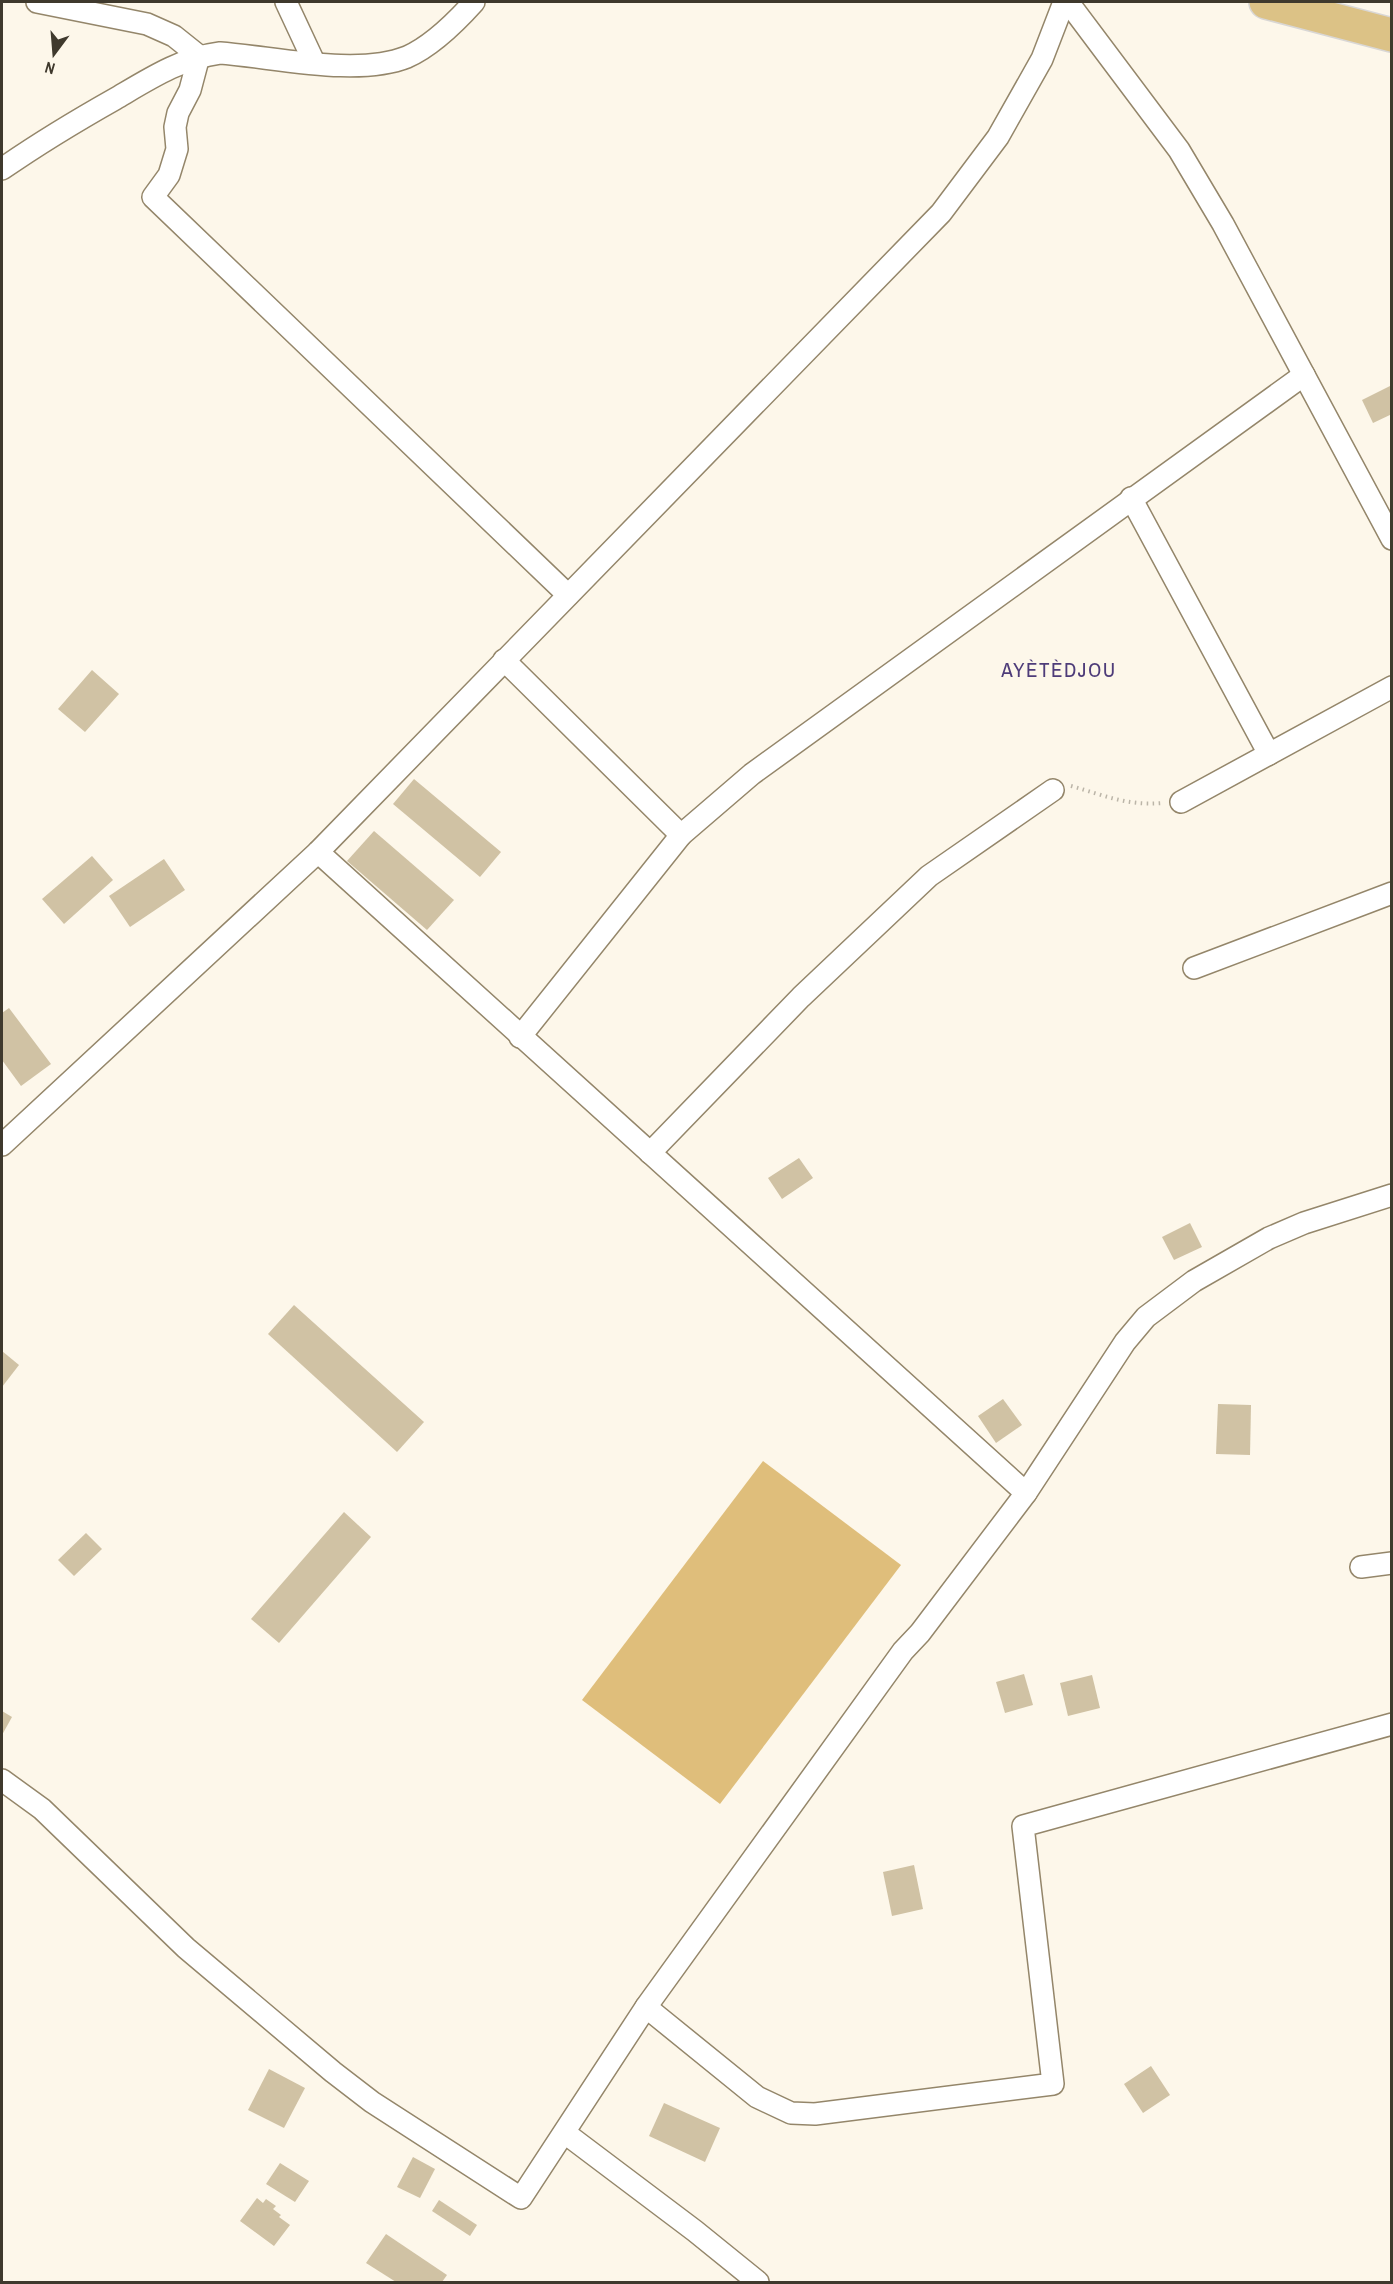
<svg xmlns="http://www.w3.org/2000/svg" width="1393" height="2284" font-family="'Archivo Narrow',sans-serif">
<rect width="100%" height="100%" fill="#fdf7ea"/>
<polygon fill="#dfbe7b" points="763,1461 901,1565 720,1804 582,1700"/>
<g fill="#d0c2a4">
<polygon points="1392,385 1392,414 1373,423 1362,400"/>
<polygon points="92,670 119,694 85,732 58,709"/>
<polygon points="414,779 501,852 480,877 393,804"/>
<polygon points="374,831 454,900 427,930 347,861"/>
<polygon points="92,856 113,880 64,924 42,899"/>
<polygon points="164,859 185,890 130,927 109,896"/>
<polygon points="9,1008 51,1064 21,1086 2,1060 2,1013"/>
<polygon points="799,1158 813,1178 782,1199 768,1178"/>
<polygon points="1190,1223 1202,1247 1174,1260 1162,1237"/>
<polygon points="294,1305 424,1422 397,1452 268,1334"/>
<polygon points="2,1351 19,1365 2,1387"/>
<polygon points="1003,1399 1022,1425 996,1443 978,1416"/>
<polygon points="1218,1404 1251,1405 1250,1455 1216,1454"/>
<polygon points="344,1512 371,1537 279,1643 251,1619"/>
<polygon points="86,1533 102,1549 74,1576 58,1560"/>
<polygon points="1024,1674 1033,1705 1005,1713 996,1682"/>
<polygon points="1092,1675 1100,1708 1068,1716 1060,1683"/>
<polygon points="2,1711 12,1717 2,1735"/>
<polygon points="914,1865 923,1909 892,1916 883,1872"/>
<polygon points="1151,2066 1170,2095 1143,2113 1124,2084"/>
<polygon points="269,2069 305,2088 284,2128 248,2110"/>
<polygon points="664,2103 720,2128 705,2162 649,2136"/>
<polygon points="413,2157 435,2169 420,2198 397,2187"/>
<polygon points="280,2163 309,2181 295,2202 266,2184"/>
<polygon points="257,2198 263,2203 266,2199 276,2206 273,2209 281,2215 279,2217 290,2225 274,2246 240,2221"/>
<polygon points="439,2200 477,2225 470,2236 432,2211"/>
<polygon points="386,2234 447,2275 442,2282 396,2282 366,2263"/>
</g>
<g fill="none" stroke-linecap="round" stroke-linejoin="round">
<g stroke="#94866a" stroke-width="24">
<g id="street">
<polyline points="37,2 147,24 174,36 199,56 190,90 178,113 175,127 177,149 169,175 153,197 568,595"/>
<polyline points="286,2 314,62"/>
<polyline points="1068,2 1179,150 1223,224 1392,539"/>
<path d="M2,169C38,144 76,121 115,99C149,79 181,58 220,53C274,57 357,77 407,57C432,46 456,22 474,2"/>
<polyline points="1131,498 1269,754"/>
<polyline points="504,660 681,835"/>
<polyline points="1181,802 1392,687"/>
<polyline points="318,852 1026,1493"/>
<polyline points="1194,968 1392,893"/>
<polyline points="520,1037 681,835 752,774 1304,375"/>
<polyline points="2,1145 318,852 941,213 998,137 1042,59 1064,2"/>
<polyline points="650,1153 801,997 929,876 1053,790"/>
<polyline points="1361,1567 1392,1563"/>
<polyline points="2,1780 42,1809 186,1948 333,2072 372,2102 521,2198 646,2007 903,1651 920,1633 1026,1493 1125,1342 1146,1317 1194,1281 1269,1238 1304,1223 1392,1195"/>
<polyline points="646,2007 757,2097 791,2113 815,2114 1053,2084 1023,1826 1392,1724"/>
<polyline points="565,2133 695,2231 758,2282"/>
</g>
</g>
<g stroke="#d9d7d5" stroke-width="36">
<polyline id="primary" points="1266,2 1392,35"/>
</g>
<path stroke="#bbb5a8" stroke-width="4" stroke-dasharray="1.5 4.5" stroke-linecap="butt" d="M1071,786C1104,795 1126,806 1162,803"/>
<use href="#street" stroke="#fff" stroke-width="21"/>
<use href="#primary" stroke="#dcc286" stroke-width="33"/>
</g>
<g text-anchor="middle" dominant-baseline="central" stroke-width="5" stroke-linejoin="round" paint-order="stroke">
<g font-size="21" letter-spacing="1.5" fill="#4e3c79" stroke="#fdf7ea">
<text x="1059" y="669">AYÈTÈDJOU</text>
</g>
</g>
<rect width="1393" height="2284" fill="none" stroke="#3f392d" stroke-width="6"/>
<g transform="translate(54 54) rotate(196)" stroke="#fdf7ea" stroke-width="4.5" paint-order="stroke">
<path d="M0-4.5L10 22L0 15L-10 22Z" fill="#3f392d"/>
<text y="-9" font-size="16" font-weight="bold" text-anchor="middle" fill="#3f392d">N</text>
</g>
</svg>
